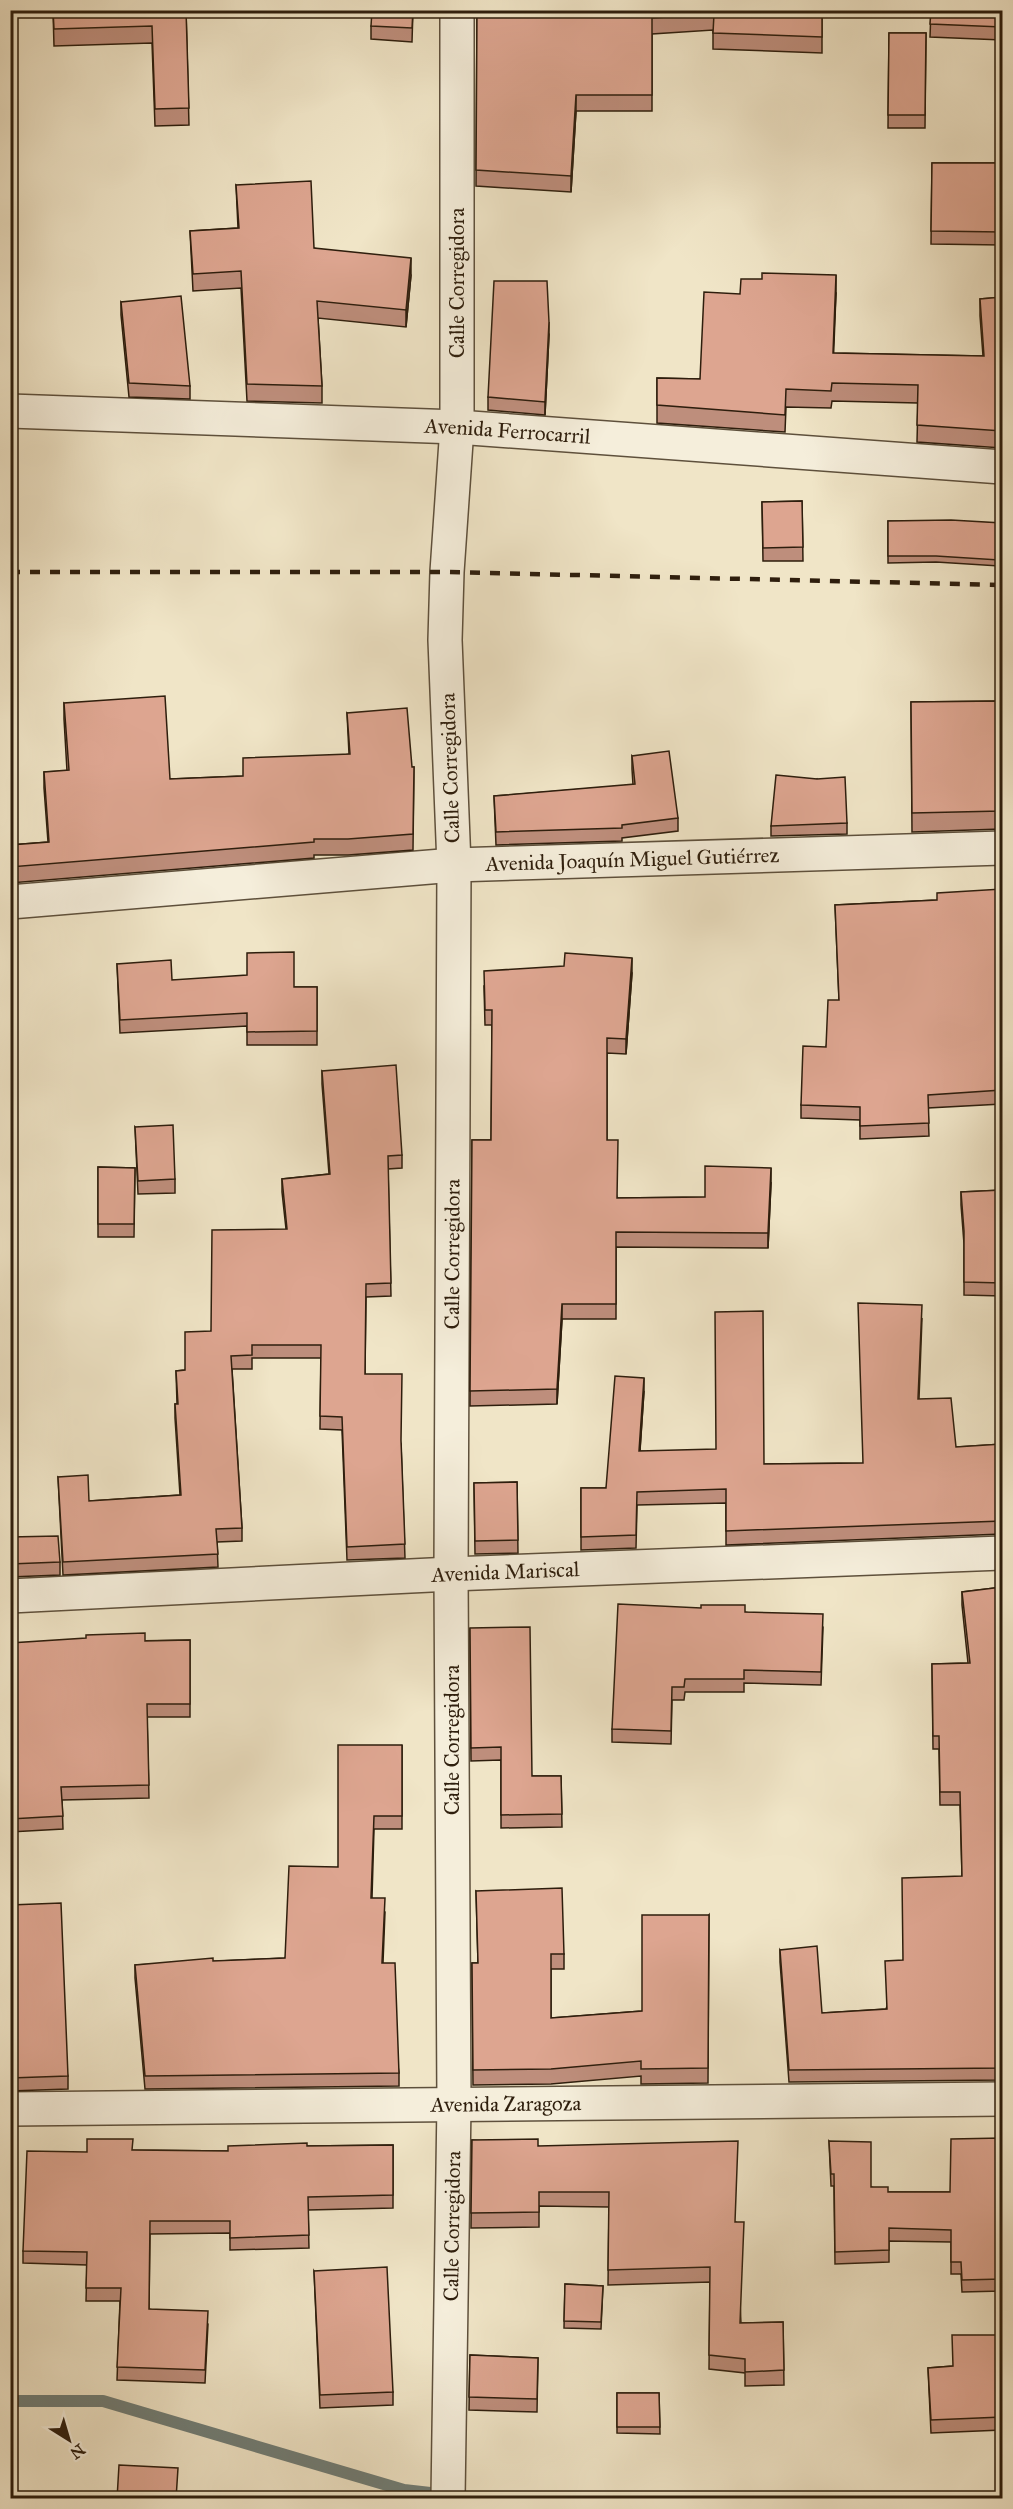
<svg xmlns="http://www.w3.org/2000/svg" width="1013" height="2509" font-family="'IM FELL Great Primer',serif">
<rect width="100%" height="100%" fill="#f0e5c7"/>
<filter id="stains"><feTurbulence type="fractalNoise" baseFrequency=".00333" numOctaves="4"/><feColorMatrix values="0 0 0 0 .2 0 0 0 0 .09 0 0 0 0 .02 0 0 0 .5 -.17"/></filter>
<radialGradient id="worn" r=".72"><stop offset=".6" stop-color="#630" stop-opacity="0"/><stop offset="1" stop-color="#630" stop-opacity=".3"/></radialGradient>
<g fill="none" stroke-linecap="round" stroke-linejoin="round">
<polyline stroke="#707d76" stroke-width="12" points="10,2401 103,2401 404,2490 474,2498"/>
<g stroke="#5e503c" stroke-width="36">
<g id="minor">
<path id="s1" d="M10,411L457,427L1002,467"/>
<path id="s2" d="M10,902L454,865L1002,848"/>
<path id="s3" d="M10,1596L451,1574L1002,1553"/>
<path id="s4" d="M10,2109L1002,2099"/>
<path id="s5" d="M448,2498L454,2103L451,1574L454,865L445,640L447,572L457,427V10"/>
</g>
</g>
<use href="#minor" stroke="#f5eedb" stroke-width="33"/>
<polyline stroke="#2e1e0d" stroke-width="4.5" stroke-dasharray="10 10" stroke-linecap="butt" points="10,572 447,572 1002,585"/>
</g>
<g fill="#be8e7c" stroke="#2e1e0d" stroke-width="1.5">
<polygon points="53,10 186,10 189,125 155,126 152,43 54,46"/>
<polygon points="413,10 412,42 371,39 371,26"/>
<polygon points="477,10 822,10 822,53 713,49 713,30 652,34 652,111 576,111 571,192 476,186"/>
<polygon points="931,10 1002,10 1002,40 930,37"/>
<polygon points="889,33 926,33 925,128 888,128"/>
<polygon points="932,163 1002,163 1002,245 931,244"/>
<polygon points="236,185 314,248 411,275 406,327 318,318 322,386 322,403 247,401 241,288 193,291 190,231 238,228"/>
<polygon points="836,293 833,353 983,356 980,316 980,299 1002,297 1002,448 917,442 918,403 832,401 831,408 786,407 785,432 657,423 657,378 700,379 740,294"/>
<polygon points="121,302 190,386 190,399 129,397 121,315"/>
<polygon points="549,335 545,415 488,410 488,397"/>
<polygon points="802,501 803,561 763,561 762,502"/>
<polygon points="888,521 1002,523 999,566 936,562 888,563"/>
<polygon points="1000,701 1001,829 912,832 911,702"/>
<polygon points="64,703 170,779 243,776 349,754 347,713 412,767 414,767 413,850 348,855 314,855 314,858 10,883 10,845 48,842 44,788 44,772 67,771 64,719"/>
<polygon points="632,756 678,818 678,831 622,838 622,841 496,845 494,796 633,785 632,769"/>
<polygon points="817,779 847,823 847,834 771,836 771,826"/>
<polygon points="1002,889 1002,1040 999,1040 1002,1104 928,1108 929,1136 860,1139 860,1120 801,1118 801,1105 826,1047 839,1000 835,905 937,900"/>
<polygon points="117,964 172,980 294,987 317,987 317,1045 247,1045 247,1026 120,1033"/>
<polygon points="632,973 626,1054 607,1053 607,1140 617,1198 705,1197 771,1183 768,1248 616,1247 616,1319 562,1319 557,1404 470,1406 472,1140 491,1140 492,1025 485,1025 484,986"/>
<polygon points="322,1071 402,1155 402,1168 388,1169 391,1296 366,1297 365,1374 401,1444 405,1558 347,1560 342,1430 320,1429 321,1358 252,1358 252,1369 232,1369 242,1528 242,1541 217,1542 218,1567 63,1575 58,1477 89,1501 180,1495 175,1418 175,1404 177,1404 176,1371 185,1370 211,1331 286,1229 282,1192 282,1179 329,1174 322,1084"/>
<polygon points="135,1127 175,1179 175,1193 138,1194"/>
<polygon points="98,1167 135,1168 134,1237 98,1237"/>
<polygon points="1002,1190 1002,1296 964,1295 964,1244 961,1205 961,1192"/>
<polygon points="922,1318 919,1399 956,1447 1002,1444 1002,1534 726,1545 726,1503 637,1505 636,1548 581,1550 581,1488 606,1488 644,1391 640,1451 764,1464 863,1463"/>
<polygon points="517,1482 518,1553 475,1554 474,1483"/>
<polygon points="10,1537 60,1562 60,1575 10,1577"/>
<polygon points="1002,1587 1002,2080 789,2082 780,1962 780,1950 822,2013 886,2009 903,1960 962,1876 960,1805 940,1805 939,1749 933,1749 932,1664 968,1663 962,1605 962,1592"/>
<polygon points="745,1612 823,1627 821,1685 744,1683 744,1692 685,1692 684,1700 672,1700 671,1744 612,1742 612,1729"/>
<polygon points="470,1628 532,1776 561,1776 562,1827 501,1828 501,1760 471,1761"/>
<polygon points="190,1640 190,1717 147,1717 149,1798 62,1800 63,1829 10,1832 10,1643"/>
<polygon points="402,1745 402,1829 374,1829 372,1898 385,1912 383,1963 399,2073 399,2086 145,2089 135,1978 135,1965 285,1958 338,1867"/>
<polygon points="476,1891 564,1954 564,1969 551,1969 551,2018 642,2011 709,1915 708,2083 641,2084 641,2076 551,2084 473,2085 472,1963 478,1963"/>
<polygon points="10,1905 68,2076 68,2089 10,2091"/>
<polygon points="1002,2138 1002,2291 962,2292 961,2274 951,2274 951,2242 889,2241 889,2262 835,2264 834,2186 831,2186 829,2141 871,2187 888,2192 950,2192"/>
<polygon points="472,2140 538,2146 736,2222 741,2323 783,2322 784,2385 745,2386 745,2373 709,2369 710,2282 608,2285 609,2207 539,2206 539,2227 471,2228"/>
<polygon points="393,2145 393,2208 308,2210 309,2248 230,2250 230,2233 150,2234 149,2309 208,2324 205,2383 117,2380 120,2301 86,2301 87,2265 23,2263 23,2251 87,2152 132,2150 228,2151 307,2146"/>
<polygon points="314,2271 393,2392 393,2405 320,2408"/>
<polygon points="565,2284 603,2286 601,2329 564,2328"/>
<polygon points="1002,2335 1002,2430 931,2433 928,2368 953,2366"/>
<polygon points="470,2355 538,2358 537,2412 469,2410"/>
<polygon points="617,2393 659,2393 660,2434 617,2433"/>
</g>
<g fill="#9b7465" stroke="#2e1e0d" stroke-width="1.5">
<polygon points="576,95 576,111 571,192 571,176"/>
<polygon points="411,258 411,275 406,327 406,310"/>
<polygon points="836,275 836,293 833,370 833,353"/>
<polygon points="549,322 549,335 545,415 545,402"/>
<polygon points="632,958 632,973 626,1054 626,1039"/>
<polygon points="771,1168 771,1183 768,1248 768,1233"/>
<polygon points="562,1304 562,1319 557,1404 557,1389"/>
<polygon points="644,1378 644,1391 639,1464 639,1451"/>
</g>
<g fill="#dda590" stroke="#2e1e0d" stroke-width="1.5">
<polygon points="53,10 186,10 189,108 155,109 152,26 54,29"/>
<polygon points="372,10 413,10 412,28 371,26"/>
<polygon points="477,10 822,10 822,37 713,33 714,14 652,18 652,95 576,95 571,176 476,170"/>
<polygon points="931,10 1002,10 1002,27 930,24"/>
<polygon points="889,33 926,33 925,115 888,115"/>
<polygon points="932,163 1002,163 1002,232 931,231"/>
<polygon points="311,181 314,248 411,258 406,310 317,301 322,386 247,384 241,271 193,274 190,231 239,228 236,185"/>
<polygon points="762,273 836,275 833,353 984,356 980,299 1002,297 1002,431 917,425 918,385 832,383 831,391 786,389 785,415 657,405 657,378 700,379 704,292 740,294 741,279 762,279"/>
<polygon points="494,281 547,281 549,322 545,402 488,397"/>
<polygon points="181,296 190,386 129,383 121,302"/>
<polygon points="802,501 803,547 763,548 762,502"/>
<polygon points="951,520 1002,523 999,560 936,556 888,556 888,521"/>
<polygon points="165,696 170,779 243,776 243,758 350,754 347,713 407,708 412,767 414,767 413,834 348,839 314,839 314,842 10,867 10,845 49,842 44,772 69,770 64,703"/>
<polygon points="1000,701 1001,811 912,813 911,702"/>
<polygon points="669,751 678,818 622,825 622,828 496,832 494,796 635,784 632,756"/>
<polygon points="776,775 817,779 845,777 847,823 771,826"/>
<polygon points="1002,889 1002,1027 999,1027 1002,1090 928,1095 929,1123 860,1126 860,1107 801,1105 803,1046 826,1047 828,1000 839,1000 835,905 937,900 937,893"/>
<polygon points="294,952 294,987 317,987 317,1031 247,1032 247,1013 120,1020 117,964 171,960 172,980 247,975 247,953"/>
<polygon points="565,953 632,958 626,1039 607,1038 607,1140 618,1140 617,1198 705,1197 705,1166 771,1168 768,1233 616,1232 616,1304 562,1304 557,1389 470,1391 472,1140 491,1140 492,1010 485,1010 484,971 564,966"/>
<polygon points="396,1065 402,1155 388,1156 391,1283 366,1284 365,1374 402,1374 401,1440 405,1544 347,1547 342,1417 320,1416 321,1345 252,1345 252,1355 231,1356 242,1528 216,1529 218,1554 63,1562 58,1477 88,1475 89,1501 181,1495 175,1404 178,1404 176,1371 185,1370 185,1332 211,1331 212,1230 287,1229 282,1179 330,1174 322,1071"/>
<polygon points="173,1125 175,1179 138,1181 135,1127"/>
<polygon points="98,1167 135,1168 134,1224 98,1224"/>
<polygon points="1002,1190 1002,1283 964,1282 964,1231 961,1192"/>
<polygon points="858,1303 922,1305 918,1399 951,1398 956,1447 1002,1444 1002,1521 726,1531 726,1489 637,1492 636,1535 581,1537 581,1488 606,1488 615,1376 644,1378 639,1451 716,1449 715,1312 763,1311 764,1464 863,1463"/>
<polygon points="517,1482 518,1540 475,1541 474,1483"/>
<polygon points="58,1536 60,1562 10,1564 10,1537"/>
<polygon points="1002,1587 1002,2068 789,2070 780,1950 817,1946 822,2013 887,2009 885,1961 903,1960 902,1878 962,1876 960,1792 940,1792 939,1736 933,1736 932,1664 970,1663 962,1592"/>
<polygon points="618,1604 701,1608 701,1605 745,1605 745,1612 823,1614 821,1672 744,1670 744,1679 685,1679 684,1687 672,1687 671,1731 612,1729"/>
<polygon points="530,1627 532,1776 561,1776 562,1814 501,1815 501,1747 471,1748 470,1628"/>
<polygon points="145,1633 145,1641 190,1640 190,1704 147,1704 149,1785 61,1787 63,1816 10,1819 10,1643 86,1638 86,1635"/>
<polygon points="338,1745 402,1745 402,1816 374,1816 371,1898 385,1898 382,1963 395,1963 399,2073 145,2076 135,1965 213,1958 213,1961 285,1958 289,1866 338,1867"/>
<polygon points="562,1888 564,1954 551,1954 551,2018 642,2011 642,1915 709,1915 708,2068 641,2069 641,2061 551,2069 473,2070 472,1963 478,1963 476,1891"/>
<polygon points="61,1903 68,2076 10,2078 10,1905"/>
<polygon points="1002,2138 1002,2279 962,2280 961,2262 951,2262 951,2230 889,2228 889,2250 835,2252 834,2174 831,2174 829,2141 871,2142 871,2187 888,2187 888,2192 950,2192 951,2139"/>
<polygon points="87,2139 133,2139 132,2150 228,2151 228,2146 307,2143 307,2146 393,2145 393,2195 308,2197 309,2235 230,2238 230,2221 150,2221 149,2309 208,2311 205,2370 117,2367 121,2288 86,2288 87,2252 23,2251 27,2151 87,2152"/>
<polygon points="538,2139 538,2146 738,2141 735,2222 744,2222 740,2323 783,2322 784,2370 745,2372 745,2359 709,2355 710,2267 608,2270 609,2192 539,2192 539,2212 471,2213 472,2140"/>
<polygon points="387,2267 393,2392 320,2395 314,2271"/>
<polygon points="565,2284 603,2286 601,2322 564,2321"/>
<polygon points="952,2335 1002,2335 1002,2417 931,2420 928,2368 953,2366"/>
<polygon points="470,2355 538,2358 537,2399 469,2397"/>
<polygon points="617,2393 659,2393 660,2427 617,2427"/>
<polygon points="119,2465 178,2468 176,2499 117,2499"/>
</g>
<g text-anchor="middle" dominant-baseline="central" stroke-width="5" stroke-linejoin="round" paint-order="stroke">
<g font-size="21" fill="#2e1e0d" stroke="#f5eedb">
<text transform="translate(457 283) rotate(-90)">Calle Corregidora</text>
<text stroke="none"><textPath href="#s1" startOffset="498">Avenida Ferrocarril</textPath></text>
<text transform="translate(450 768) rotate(-92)">Calle Corregidora</text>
<text stroke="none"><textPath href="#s2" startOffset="624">Avenida Joaquín Miguel Gutiérrez</textPath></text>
<text stroke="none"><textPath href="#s5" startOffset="1244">Calle Corregidora</textPath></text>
<text stroke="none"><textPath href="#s3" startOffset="496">Avenida Mariscal</textPath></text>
<text transform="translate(452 1740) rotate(-90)">Calle Corregidora</text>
<text stroke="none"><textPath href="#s4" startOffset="496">Avenida Zaragoza</textPath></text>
<text stroke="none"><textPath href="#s5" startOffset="272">Calle Corregidora</textPath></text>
</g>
</g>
<rect width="1013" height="2509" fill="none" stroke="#f0e5c7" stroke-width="36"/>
<rect x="12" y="12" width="989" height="2485" fill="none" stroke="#2e1e0d" stroke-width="3"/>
<rect x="18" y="18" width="977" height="2473" fill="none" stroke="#2e1e0d" stroke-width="1.5"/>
<g transform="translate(69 2440) rotate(143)" stroke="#f5eedb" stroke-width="4.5" paint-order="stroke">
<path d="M0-4.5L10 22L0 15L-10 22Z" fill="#2e1e0d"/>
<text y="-9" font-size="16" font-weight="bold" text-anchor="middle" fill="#2e1e0d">N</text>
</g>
<rect width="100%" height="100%" filter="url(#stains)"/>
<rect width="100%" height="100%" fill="url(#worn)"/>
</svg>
